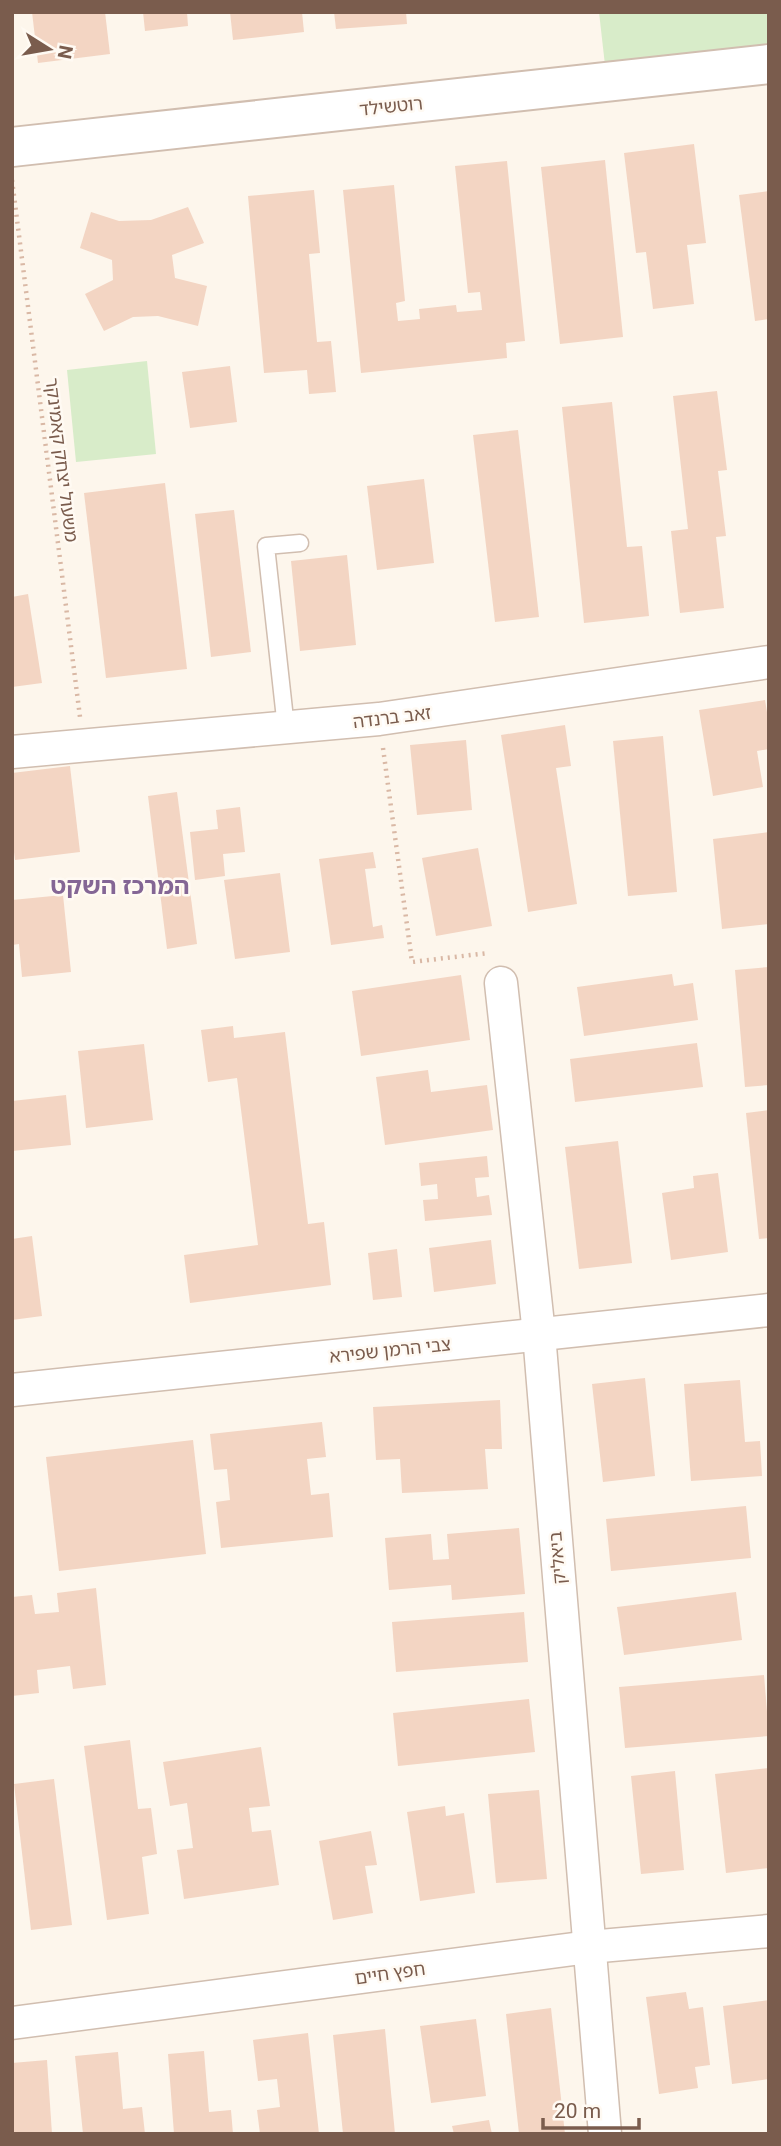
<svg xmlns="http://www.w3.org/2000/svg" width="781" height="2146" font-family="Roboto,'Noto Sans Hebrew',sans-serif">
<rect width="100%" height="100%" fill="#fdf6ec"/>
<g fill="#d8ecc9">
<polygon points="599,12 769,12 769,64 607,83"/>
<polygon points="147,361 156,454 76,462 67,370"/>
</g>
<g fill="#f3d5c3">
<polygon points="32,12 105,12 110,54 38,63"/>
<polygon points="143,12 187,12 188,26 145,31"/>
<polygon points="230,12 302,12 304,32 233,40"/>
<polygon points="334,12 406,12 407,24 336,29"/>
<polygon points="694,144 706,243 687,245 694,304 653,309 646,252 636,253 624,153"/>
<polygon points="605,160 623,337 560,344 541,167"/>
<polygon points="507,161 525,341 506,343 507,358 361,373 343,190 394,185 405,301 396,303 398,321 420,319 419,309 456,305 457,312 482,310 480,292 468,293 455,166"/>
<polygon points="314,190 320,253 309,254 317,342 331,341 336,392 309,394 307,370 264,373 248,196"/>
<polygon points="769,191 769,319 755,321 739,195"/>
<polygon points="188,207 204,243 172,255 175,278 207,286 198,326 158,316 133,317 104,331 85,294 113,280 112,260 80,248 91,212 119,221 151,220"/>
<polygon points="230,366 237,422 190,428 182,372"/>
<polygon points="717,391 727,470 718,471 726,536 716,537 724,608 680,613 671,531 688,529 673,396"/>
<polygon points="612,402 627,547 642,546 649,616 584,623 562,407"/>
<polygon points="518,430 539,617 495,622 473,435"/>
<polygon points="424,479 434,563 377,570 367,486"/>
<polygon points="165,483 187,669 106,678 84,493"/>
<polygon points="234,510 251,652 211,657 195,514"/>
<polygon points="347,555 356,645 300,651 291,561"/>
<polygon points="28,594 42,683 12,687 12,597"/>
<polygon points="765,700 769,724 769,749 757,751 763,787 713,796 699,710"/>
<polygon points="565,725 571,766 556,768 577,904 528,912 501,735"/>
<polygon points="663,736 677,892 628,896 613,741"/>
<polygon points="466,740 472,810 417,815 410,745"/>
<polygon points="70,766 80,852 15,860 12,836 12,773"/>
<polygon points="177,792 197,944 167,949 148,796"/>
<polygon points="240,807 245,852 223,854 225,876 195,880 190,832 218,829 216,810"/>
<polygon points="769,832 769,924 722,929 713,839"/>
<polygon points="478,848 492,926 436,936 422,858"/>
<polygon points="373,852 376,868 365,869 373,927 382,925 384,938 331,945 319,859"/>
<polygon points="280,873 290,952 235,959 224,880"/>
<polygon points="63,895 71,972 22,977 19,944 12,945 12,900"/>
<polygon points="769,967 769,1085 745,1087 735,970"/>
<polygon points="672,974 674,986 693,983 698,1020 584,1036 577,987"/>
<polygon points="461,975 470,1040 361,1056 352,991"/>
<polygon points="233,1026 234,1038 285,1032 308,1224 324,1222 331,1285 190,1303 184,1255 258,1245 237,1078 208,1082 201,1030"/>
<polygon points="697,1043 703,1087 575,1102 570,1059"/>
<polygon points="144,1044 153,1120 86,1128 78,1051"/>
<polygon points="428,1070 431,1092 487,1085 493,1130 385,1145 376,1077"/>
<polygon points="66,1095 71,1145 12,1151 12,1101"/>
<polygon points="769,1110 769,1238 759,1239 746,1113"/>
<polygon points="618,1141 632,1263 579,1269 565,1147"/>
<polygon points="487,1156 489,1177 475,1178 477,1197 489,1195 492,1215 425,1221 423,1200 438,1199 437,1184 421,1186 419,1163"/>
<polygon points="718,1173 728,1252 671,1260 662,1193 694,1188 693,1176"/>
<polygon points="32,1236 42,1316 12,1320 12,1239"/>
<polygon points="491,1240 496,1284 434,1292 429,1248"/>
<polygon points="397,1249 402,1297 373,1300 368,1253"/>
<polygon points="645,1378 655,1476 603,1482 592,1384"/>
<polygon points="740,1380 745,1442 760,1441 762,1476 691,1481 684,1384"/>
<polygon points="500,1400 502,1449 485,1449 488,1489 402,1493 400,1459 376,1460 373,1407"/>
<polygon points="322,1422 326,1457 307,1459 311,1495 329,1493 333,1537 221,1548 216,1502 230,1500 227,1469 214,1470 210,1434"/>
<polygon points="193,1440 206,1554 59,1571 46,1457"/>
<polygon points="746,1506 751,1558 611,1571 606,1519"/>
<polygon points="519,1528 525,1594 452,1600 451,1585 389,1590 385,1538 431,1534 433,1560 449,1559 447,1534"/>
<polygon points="96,1588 106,1685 73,1689 70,1666 37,1670 39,1693 12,1696 12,1597 32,1595 35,1614 59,1612 57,1593"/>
<polygon points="736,1592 742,1640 624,1655 617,1607"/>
<polygon points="524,1612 528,1662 396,1672 392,1622"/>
<polygon points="764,1675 769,1736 625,1748 619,1687"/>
<polygon points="529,1699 535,1752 398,1766 393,1713"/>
<polygon points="130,1740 138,1809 151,1808 157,1854 142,1857 149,1914 107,1920 84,1746"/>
<polygon points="261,1747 270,1806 249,1808 252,1832 271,1830 279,1885 184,1899 177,1850 193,1848 187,1803 170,1806 163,1762"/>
<polygon points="769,1768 769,1868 726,1873 715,1774"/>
<polygon points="675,1771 684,1870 641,1874 631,1776"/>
<polygon points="54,1779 72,1925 31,1930 14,1784"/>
<polygon points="539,1790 547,1879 496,1883 488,1794"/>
<polygon points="445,1806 446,1816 464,1813 475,1893 420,1901 407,1812"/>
<polygon points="371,1831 377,1865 365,1866 373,1913 333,1920 319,1841"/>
<polygon points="686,1992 689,2009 703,2007 710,2065 695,2067 698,2088 659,2094 646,1997"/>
<polygon points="769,2000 769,2079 732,2084 723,2006"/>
<polygon points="551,2008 565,2134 519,2134 506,2014"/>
<polygon points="476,2019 486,2096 431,2103 420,2026"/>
<polygon points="385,2029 395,2134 343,2134 333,2035"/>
<polygon points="308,2033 319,2134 260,2134 257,2110 280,2107 277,2079 258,2081 253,2040"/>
<polygon points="204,2051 209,2112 231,2110 233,2134 174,2134 168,2054"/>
<polygon points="118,2052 123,2109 142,2107 145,2134 83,2134 75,2056"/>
<polygon points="47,2060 52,2134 12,2134 12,2063"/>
<polygon points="489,2120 492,2134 454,2134 452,2126"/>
</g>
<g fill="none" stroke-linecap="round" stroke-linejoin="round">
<g stroke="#d1beb0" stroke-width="19">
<polyline id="service" points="286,728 266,546 300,543"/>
</g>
<g stroke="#d1beb0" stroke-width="35">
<g id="minor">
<polyline points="12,752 379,719 769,662"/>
<polyline points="501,983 539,1334 605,2134"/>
<polyline points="12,1390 769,1310"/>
<polyline points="12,2023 589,1947 769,1931"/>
</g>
</g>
<g stroke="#d1beb0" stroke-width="42">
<polyline id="tertiary" points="12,147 769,64"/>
</g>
<g stroke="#d9b8a5" stroke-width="4.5" stroke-dasharray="2 5" stroke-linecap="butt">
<polyline points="12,180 80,717"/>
<polyline points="383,748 412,962 488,953"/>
</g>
<use href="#service" stroke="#fff" stroke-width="16"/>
<use href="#minor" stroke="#fff" stroke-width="32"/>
<use href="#tertiary" stroke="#fff" stroke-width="38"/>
</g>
<g text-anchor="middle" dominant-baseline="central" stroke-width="5" stroke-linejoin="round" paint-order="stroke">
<g font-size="18" fill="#7a5c4d" stroke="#fffaf3">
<text transform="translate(391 106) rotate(-6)">רוטשילד</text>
<text transform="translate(62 460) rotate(83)">משעול יצחק קאמינקר</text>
<text transform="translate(392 717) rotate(-7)">זאב ברנדה</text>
<text transform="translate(390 1350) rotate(-6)">צבי הרמן שפירא</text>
<text transform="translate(557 1558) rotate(-95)">ביאליק</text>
<text transform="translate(390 1973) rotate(-8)">חפץ חיים</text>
</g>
<g font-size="24" font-weight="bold" fill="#846695" stroke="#fffaf3">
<text x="120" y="886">המרכז השקט</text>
</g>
</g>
<rect width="781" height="2146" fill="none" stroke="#7a5c4d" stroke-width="28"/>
<g transform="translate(49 49) rotate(101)" stroke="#fffaf3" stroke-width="5" paint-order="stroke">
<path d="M0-5L12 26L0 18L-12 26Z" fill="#7a5c4d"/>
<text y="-10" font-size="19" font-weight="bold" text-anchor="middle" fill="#7a5c4d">N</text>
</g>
<path d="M543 2118v10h96v-10" fill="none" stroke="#7a5c4d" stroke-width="3.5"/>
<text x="554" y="2118" font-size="21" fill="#7a5c4d" stroke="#fffaf3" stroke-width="5" paint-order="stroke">20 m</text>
</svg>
